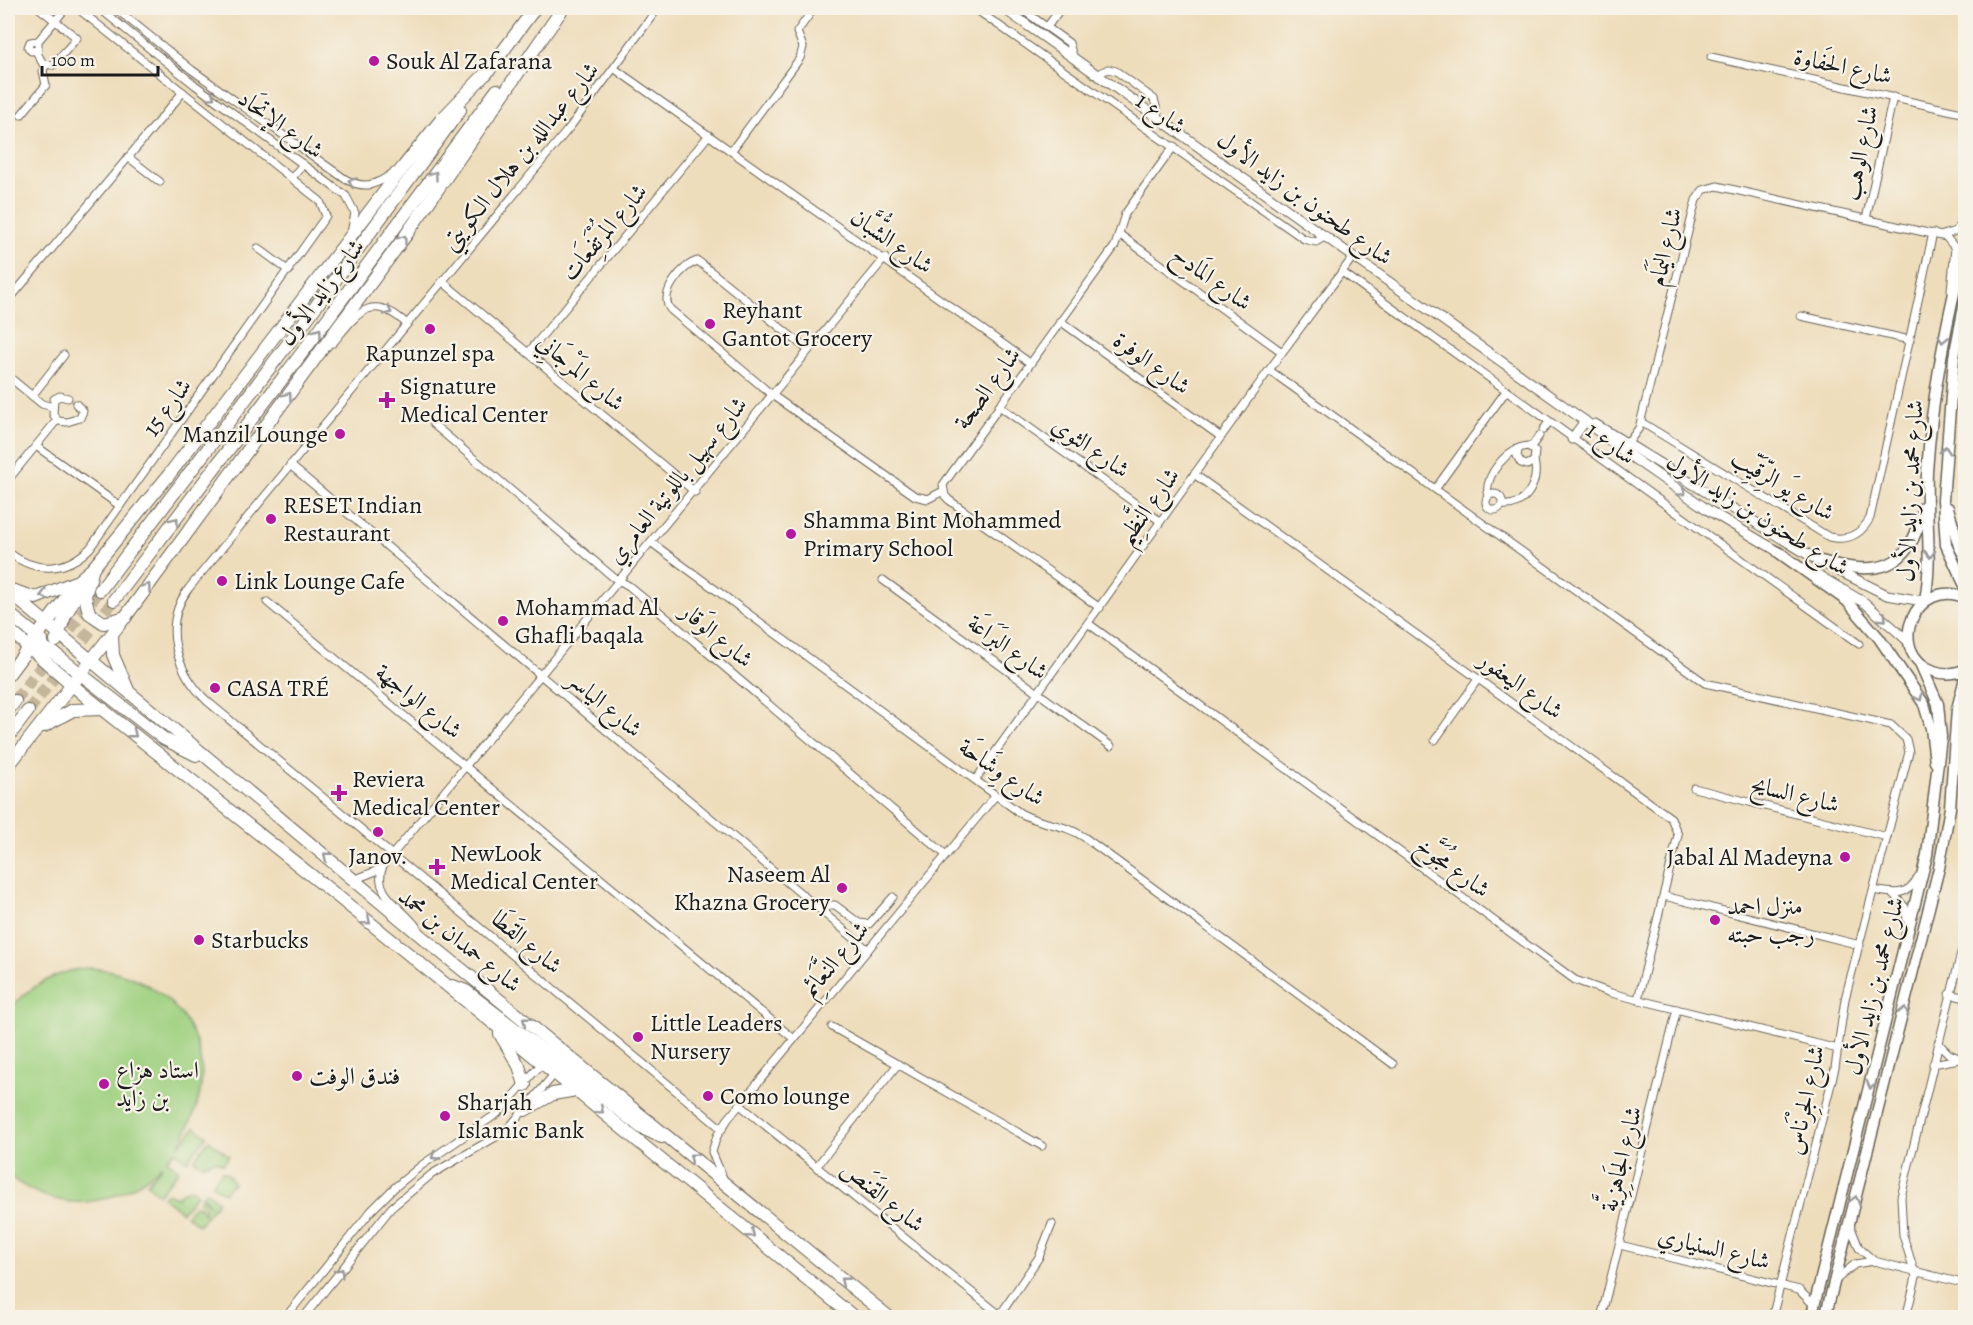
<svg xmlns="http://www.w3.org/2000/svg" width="1973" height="1325" font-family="Alegreya,Amiri,serif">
<rect width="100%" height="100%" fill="#f7f3e8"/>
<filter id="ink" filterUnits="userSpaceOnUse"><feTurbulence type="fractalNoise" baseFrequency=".0167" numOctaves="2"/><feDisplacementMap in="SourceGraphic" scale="12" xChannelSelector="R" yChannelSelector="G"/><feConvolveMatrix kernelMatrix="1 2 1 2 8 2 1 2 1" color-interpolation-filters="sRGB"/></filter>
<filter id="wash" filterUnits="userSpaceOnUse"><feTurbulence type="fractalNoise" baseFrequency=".008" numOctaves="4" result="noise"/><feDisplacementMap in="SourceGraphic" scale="24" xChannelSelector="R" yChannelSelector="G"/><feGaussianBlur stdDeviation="1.35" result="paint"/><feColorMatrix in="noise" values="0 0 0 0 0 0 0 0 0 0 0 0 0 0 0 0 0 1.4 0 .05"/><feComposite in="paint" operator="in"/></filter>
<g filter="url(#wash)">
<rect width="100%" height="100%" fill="#edb"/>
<g fill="#9ed07f" stroke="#5d764e" stroke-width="1.5">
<path d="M87,968C141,970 194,1006 201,1064C205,1093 192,1122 178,1147L195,1127L207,1136L187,1161L174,1151L167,1160L179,1170L159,1194L147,1184L162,1165C114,1209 60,1216 8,1175V1010C29,988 55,971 87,968Z"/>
<polygon points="209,1140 229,1156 223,1164 215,1160 202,1165 194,1159"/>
<polygon points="222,1171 228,1174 233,1183 224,1193 212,1184"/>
<polygon points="191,1189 197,1194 182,1212 163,1197 167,1193 178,1197 181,1192"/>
<polygon points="206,1191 218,1201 199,1225 186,1215 194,1205 199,1206 204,1214 204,1207 200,1202 201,1196 210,1206 203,1195"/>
</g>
</g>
<g filter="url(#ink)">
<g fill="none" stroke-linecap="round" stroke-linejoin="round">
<g stroke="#c4b69b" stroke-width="12" stroke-dasharray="12 6" stroke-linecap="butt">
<polyline points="15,701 100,590"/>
<polyline points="28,711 114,600"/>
</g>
<g stroke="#666054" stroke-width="9">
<g id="minor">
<polyline points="99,8 195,85 346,196 355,213 352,228"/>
<path d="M115,8L192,70L345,179C365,190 377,185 394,172"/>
<path d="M658,8L570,127L189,588C161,625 176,671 207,701L722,1129"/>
<polyline points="974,8 1304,239 1316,242 1326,236"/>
<polyline points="1020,8 1069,43 1073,56"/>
<polyline points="1047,27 1061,8"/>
<polyline points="38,41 38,50 31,51 28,47 30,42 38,41 66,8"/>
<polyline points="36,51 43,64 53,65 77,38 39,8"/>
<polyline points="1711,57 1966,114"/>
<polyline points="615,69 1030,363"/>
<polyline points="1098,74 1108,69 1116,71 1154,99 1159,117"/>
<polyline points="21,115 46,85 43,71 45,66"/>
<polyline points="732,150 800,58 803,47 797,32 814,8"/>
<polyline points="128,157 160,182"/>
<polyline points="292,178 303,164"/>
<polyline points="1866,219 1893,97"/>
<polyline points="1119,234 1282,352"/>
<polyline points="1943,235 1956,231 1966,215"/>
<polyline points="258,248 289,271"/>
<polyline points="1342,272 1859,644"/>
<polyline points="443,282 695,492"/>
<polyline points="8,301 183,92"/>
<polyline points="1801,316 1910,340"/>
<polyline points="1060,321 1221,437"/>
<path d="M333,343C358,313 371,291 407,324"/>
<path d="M808,350L698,261C683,264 657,295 671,310L772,395L915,496L928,499L943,491"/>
<polyline points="528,353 709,135"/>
<polyline points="1269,370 1705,683 1891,725 1906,739 1909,752 1845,999 1835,1068 1772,1318"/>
<polyline points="8,376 42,404 53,407"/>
<polyline points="32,396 64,355"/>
<polyline points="68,398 60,396 54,399 53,414 58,421 67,422 80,418 83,411 76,404"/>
<polyline points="999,406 1160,521"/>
<path d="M1641,422L1829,537C1847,541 1861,535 1870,518L1933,233"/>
<polyline points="433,424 613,577 629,586 946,855"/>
<polyline points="1543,430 1549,422"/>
<polyline points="1628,443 1639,428 1696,200 1703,190 1717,186 1946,237 1955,248 1951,290"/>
<polyline points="36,446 120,506"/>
<polyline points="1531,447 1539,436"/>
<polyline points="290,465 868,950"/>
<polyline points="1194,474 1671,818 1678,835 1638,999"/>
<polyline points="8,480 57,420"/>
<polyline points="1436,488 1506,391"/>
<circle cx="1494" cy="502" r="8"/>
<path d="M1488,497C1484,475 1507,448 1528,446L1535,451L1534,461L1527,465L1521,463L1517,456L1518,451"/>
<path d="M1502,505C1525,508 1540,482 1534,461"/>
<path d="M652,543L1020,813C1044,826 1063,823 1084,837L1393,1064"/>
<path d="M8,552C35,573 65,573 90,548L326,216L320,201L77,8"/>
<polyline points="883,580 1111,746"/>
<polyline points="267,602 794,1039"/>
<polyline points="1100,608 949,500 945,496 943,485 1115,246 1125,214 1174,146"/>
<polyline points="1089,624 1575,980 1611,993 1838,1049"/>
<polyline points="1435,740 1478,679"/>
<polyline points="976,779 1269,370 1353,257"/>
<polyline points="1694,788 1887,837"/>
<path d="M383,866C371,895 405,908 418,929"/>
<polyline points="356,879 376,871 392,855 885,258"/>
<path d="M1874,890C1893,894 1908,897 1918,877"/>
<polyline points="1894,895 1905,907 1907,920"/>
<polyline points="1664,896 1860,945"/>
<polyline points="823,912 829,905 835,905 859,923 869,924 893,897"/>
<polyline points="1949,994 1966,998"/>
<polyline points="832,1027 1042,1146"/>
<polyline points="1938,1043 1949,1054 1966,1061"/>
<polyline points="1933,1064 1959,1059"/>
<polyline points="740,1105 1000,1315"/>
<polyline points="816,1167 898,1064"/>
<polyline points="723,1178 712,1152 717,1136 728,1119 996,795"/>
<polyline points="1850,1225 1859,1248 1874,1261"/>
<polyline points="1620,1245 1799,1290 1814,1305"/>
<polyline points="1837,1279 1855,1264 1874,1261 1966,1284"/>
<polyline points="285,1318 371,1211 394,1188 422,1165 498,1113 544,1061"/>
<polyline points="303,1318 391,1208 432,1174 506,1131 557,1071"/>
<polyline points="998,1318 1039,1257 1052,1224"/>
<polyline points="1601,1318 1677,1009"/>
<polyline points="1906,1318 1916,1277 1903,1235 1901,1197 1966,933"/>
</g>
</g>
<g stroke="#666054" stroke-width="11">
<g id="tertiary">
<polyline points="1003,8 1585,421 1623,451 1708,510 1784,555"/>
<polyline points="1595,424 1817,560 1887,595 1923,601"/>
<polyline points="1572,439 1585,421"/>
<polyline points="1814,573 1865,603 1909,642"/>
</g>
</g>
<g stroke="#666054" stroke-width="13">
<g id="secondary">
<polyline points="1966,297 1954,357 1943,500 1946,545 1966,588"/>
<polyline points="1948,508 1959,546 1966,559"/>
<polyline points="1778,552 1847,601 1879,638 1924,704 1931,728 1935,762"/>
<path d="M1817,560C1877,576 1909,574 1924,506"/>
<path d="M1966,598C1916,575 1883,652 1934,671C1944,675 1955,674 1966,669"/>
<path d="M1925,600C1933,557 1925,516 1927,472C1932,392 1947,319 1966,242"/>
<polyline points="1960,735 1966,718"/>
<polyline points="1811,1318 1927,855 1941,737 1938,704 1920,663"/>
<polyline points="1825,1318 1939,868 1950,808 1957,709 1966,674"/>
</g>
</g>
<g stroke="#666054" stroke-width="14">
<g id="primary">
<polyline points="486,74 535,8"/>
<polyline points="93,568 85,596 89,613 104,623 126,617"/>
<polyline points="11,590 36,598 75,582"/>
<polyline points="100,590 297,332 460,110"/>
<polyline points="8,591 422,937 890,1318"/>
<polyline points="114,600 311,341 497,90"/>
<polyline points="8,613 42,640"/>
<polyline points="8,629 83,694 336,895 855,1318"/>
<polyline points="112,635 113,655 128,690"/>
<polyline points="56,641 65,616 80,589"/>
<polyline points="28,647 42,647 54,653 164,739 196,755"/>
<polyline points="8,675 79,580 93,568 168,476 404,166 441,120 490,69"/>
<polyline points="8,710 15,701"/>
<polyline points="44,726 73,710 103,709"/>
<polyline points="8,737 28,711"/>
<polyline points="8,766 126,616 406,235 563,8"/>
<polyline points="453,986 466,991 549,1055 559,1058"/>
<polyline points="500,1034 519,1066 525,1085"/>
<polyline points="542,1063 549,1060 558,1062 642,1128 662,1137"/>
<polyline points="525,1110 553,1094 576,1090"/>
</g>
</g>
<use href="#minor" stroke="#fff" stroke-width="7"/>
<use href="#tertiary" stroke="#fff" stroke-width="9"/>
<use href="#secondary" stroke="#fff" stroke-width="10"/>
<use href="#primary" stroke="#fff" stroke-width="12"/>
</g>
<defs><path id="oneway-chevron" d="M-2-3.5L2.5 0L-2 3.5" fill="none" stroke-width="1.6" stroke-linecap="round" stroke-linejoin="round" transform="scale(1.5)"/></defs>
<g stroke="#999">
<use href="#oneway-chevron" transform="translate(211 96) rotate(36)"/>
<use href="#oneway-chevron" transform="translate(434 175) rotate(-54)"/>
<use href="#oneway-chevron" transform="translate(352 182) rotate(-156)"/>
<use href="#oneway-chevron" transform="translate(403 239) rotate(-54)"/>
<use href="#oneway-chevron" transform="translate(388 311) rotate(25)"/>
<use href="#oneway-chevron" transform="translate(318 332) rotate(-54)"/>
<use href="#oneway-chevron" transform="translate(1943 339) rotate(102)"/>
<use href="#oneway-chevron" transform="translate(288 396) rotate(-54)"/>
<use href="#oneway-chevron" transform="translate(1945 450) rotate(-85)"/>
<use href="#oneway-chevron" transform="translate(1682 492) rotate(34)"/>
<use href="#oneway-chevron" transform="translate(175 521) rotate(-52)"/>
<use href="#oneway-chevron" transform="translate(1930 554) rotate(89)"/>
<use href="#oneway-chevron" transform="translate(147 587) rotate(-54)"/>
<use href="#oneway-chevron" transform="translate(44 595) rotate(166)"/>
<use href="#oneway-chevron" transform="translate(1883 618) rotate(43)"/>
<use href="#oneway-chevron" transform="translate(1919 697) rotate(61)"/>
<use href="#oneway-chevron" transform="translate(133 734) rotate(38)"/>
<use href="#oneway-chevron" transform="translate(327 856) rotate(-141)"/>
<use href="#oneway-chevron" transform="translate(367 921) rotate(40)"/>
<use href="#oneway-chevron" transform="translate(1904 1011) rotate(-76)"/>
<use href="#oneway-chevron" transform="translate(526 1021) rotate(-141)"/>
<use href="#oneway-chevron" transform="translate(1871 1085) rotate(105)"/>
<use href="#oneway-chevron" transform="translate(600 1110) rotate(39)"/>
<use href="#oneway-chevron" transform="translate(435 1156) rotate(147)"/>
<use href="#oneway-chevron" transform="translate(693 1157) rotate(-141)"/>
<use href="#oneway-chevron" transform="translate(1855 1200) rotate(-76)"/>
<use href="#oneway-chevron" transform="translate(751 1234) rotate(39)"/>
<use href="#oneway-chevron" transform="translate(340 1272) rotate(-51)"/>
<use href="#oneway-chevron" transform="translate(844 1281) rotate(-141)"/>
</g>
</g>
<g fill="#b5179e" stroke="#f7f3e8" stroke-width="2">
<circle cx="374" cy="61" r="6"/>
<circle cx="710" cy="324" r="6"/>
<circle cx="430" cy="329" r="6"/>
<path d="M384 391h6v6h6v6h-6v6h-6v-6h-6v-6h6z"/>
<circle cx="340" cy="434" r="6"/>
<circle cx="271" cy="519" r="6"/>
<circle cx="791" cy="534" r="6"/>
<circle cx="222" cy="581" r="6"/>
<circle cx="503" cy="621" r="6"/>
<circle cx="215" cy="688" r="6"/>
<path d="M336 784h6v6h6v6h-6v6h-6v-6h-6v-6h6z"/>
<circle cx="378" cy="832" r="6"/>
<circle cx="1845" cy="857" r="6"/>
<path d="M434 858h6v6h6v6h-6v6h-6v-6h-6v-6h6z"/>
<circle cx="842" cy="888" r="6"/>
<circle cx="1715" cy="920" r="6"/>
<circle cx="199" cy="940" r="6"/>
<circle cx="638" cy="1037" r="6"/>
<circle cx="297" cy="1076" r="6"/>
<circle cx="104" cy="1084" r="6"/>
<circle cx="708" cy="1096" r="6"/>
<circle cx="445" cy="1116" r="6"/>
</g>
<g text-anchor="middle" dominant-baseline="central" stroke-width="4.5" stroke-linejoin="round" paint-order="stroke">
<g font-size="24" fill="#1c1c1c" stroke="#f7f3e8" text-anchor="start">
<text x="386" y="61">Souk Al Zafarana</text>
<text x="722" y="310">Reyhant<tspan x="722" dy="28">Gantot Grocery</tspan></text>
<text x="430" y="353" text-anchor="middle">Rapunzel spa</text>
<text x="400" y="386">Signature<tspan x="400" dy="28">Medical Center</tspan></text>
<text x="328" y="434" text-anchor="end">Manzil Lounge</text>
<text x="283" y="505">RESET Indian<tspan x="283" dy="28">Restaurant</tspan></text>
<text x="803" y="520">Shamma Bint Mohammed<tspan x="803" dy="28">Primary School</tspan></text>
<text x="234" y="581">Link Lounge Cafe</text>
<text x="515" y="607">Mohammad Al<tspan x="515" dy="28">Ghafli baqala</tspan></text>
<text x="227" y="688">CASA TRÉ</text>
<text x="352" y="779">Reviera<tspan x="352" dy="28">Medical Center</tspan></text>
<text x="450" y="853">NewLook<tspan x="450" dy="28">Medical Center</tspan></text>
<text x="378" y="856" text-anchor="middle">Janov.</text>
<text x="1833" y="857" text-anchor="end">Jabal Al Madeyna</text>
<text x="830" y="874" text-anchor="end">Naseem Al<tspan x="830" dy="28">Khazna Grocery</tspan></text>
<text x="1727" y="906">منزل احمد<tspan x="1727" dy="28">رجب حبته</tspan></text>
<text x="211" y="940">Starbucks</text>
<text x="650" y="1023">Little Leaders<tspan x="650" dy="28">Nursery</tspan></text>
<text x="116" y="1070">استاد هزاع<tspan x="116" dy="28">بن زايد</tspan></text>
<text x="309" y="1076">فندق الوفت</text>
<text x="720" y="1096">Como lounge</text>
<text x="457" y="1102">Sharjah<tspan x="457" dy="28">Islamic Bank</tspan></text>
</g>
<g font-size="24" fill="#1c1c1c" stroke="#f7f3e8">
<text transform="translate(1843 66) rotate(12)">شارع الحَفاوة</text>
<text transform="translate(1161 113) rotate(35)">شارع 1</text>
<text transform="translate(281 124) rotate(36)">شارع الإتحَاد</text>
<text transform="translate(1860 153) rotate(-78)">شارع الوهب</text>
<text transform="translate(520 156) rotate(-51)">شارع عبدالله بن هلال الكويتي</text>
<text transform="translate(1305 198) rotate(36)">شارع طحنون بن زايد الأول</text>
<text transform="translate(604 232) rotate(-50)">شارع المُرْتَفِعَات</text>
<text transform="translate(892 241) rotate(35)">شارع الشُّبَّان</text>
<text transform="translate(1665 247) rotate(-77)">شارع اليَمَام</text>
<text transform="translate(1212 278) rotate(36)">شارع المَادِح</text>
<text transform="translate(321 292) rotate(-53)">شارع زايد الأول</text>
<text transform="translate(1152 363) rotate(36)">شارع الوفرة</text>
<text transform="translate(581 372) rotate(40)">شارع المَرْجَانِي</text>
<text transform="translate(987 388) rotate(-54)">شارع الصحة</text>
<text transform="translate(167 407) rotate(-54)">شارع 15</text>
<text transform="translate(1611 443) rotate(36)">شارع 1</text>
<text transform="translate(1091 447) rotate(35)">شارع الثوي</text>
<text transform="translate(677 480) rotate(-51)">شارع سهيل باللوتية العامري</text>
<text transform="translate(1783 485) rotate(31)">شارع يَو الرِّقَيِّب</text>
<text transform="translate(1910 491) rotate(-87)">شارع محمد بن زايد الأول</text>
<text transform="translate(1148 506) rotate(-54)">شارع النَّظِيم</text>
<text transform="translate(1758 514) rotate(32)">شارع طحنون بن زايد الأول</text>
<text transform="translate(717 635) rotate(40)">شارع الوَقار</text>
<text transform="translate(1008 647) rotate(36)">شارع البَرَاعَة</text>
<text transform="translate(1521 685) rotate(36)">شارع اليعفور</text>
<text transform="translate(419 701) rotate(39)">شارع الواجهة</text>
<text transform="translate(605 704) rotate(40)">شارع الياسر</text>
<text transform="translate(1002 772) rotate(35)">شارع وِشَاحَة</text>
<text transform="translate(1795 794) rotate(14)">شارع السايح</text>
<text transform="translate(1453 867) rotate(36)">شارع مُجَوَّخ</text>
<text transform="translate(460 940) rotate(39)">شارع حمدان بن محمد</text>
<text transform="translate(527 942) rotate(40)">شارع القَطَا</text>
<text transform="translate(835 959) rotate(-50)">شارع النَّعَائِم</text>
<text transform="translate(1874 986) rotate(-76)">شارع محمد بن زايد الأول</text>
<text transform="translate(1805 1100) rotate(-78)">شارع الجِرْنَاس</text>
<text transform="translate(1621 1159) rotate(-76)">شارع الجَاهِزِيَّة</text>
<text transform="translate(883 1196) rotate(39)">شارع القَنَص</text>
<text transform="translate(1714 1248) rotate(14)">شارع السنياري</text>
</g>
</g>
<rect width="1973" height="1325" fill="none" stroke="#f7f3e8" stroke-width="30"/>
<path d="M42 66v9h116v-9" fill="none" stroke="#1c1c1c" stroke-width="3"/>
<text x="51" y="66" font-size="18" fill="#1c1c1c" stroke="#f7f3e8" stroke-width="4.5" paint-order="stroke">100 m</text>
</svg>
